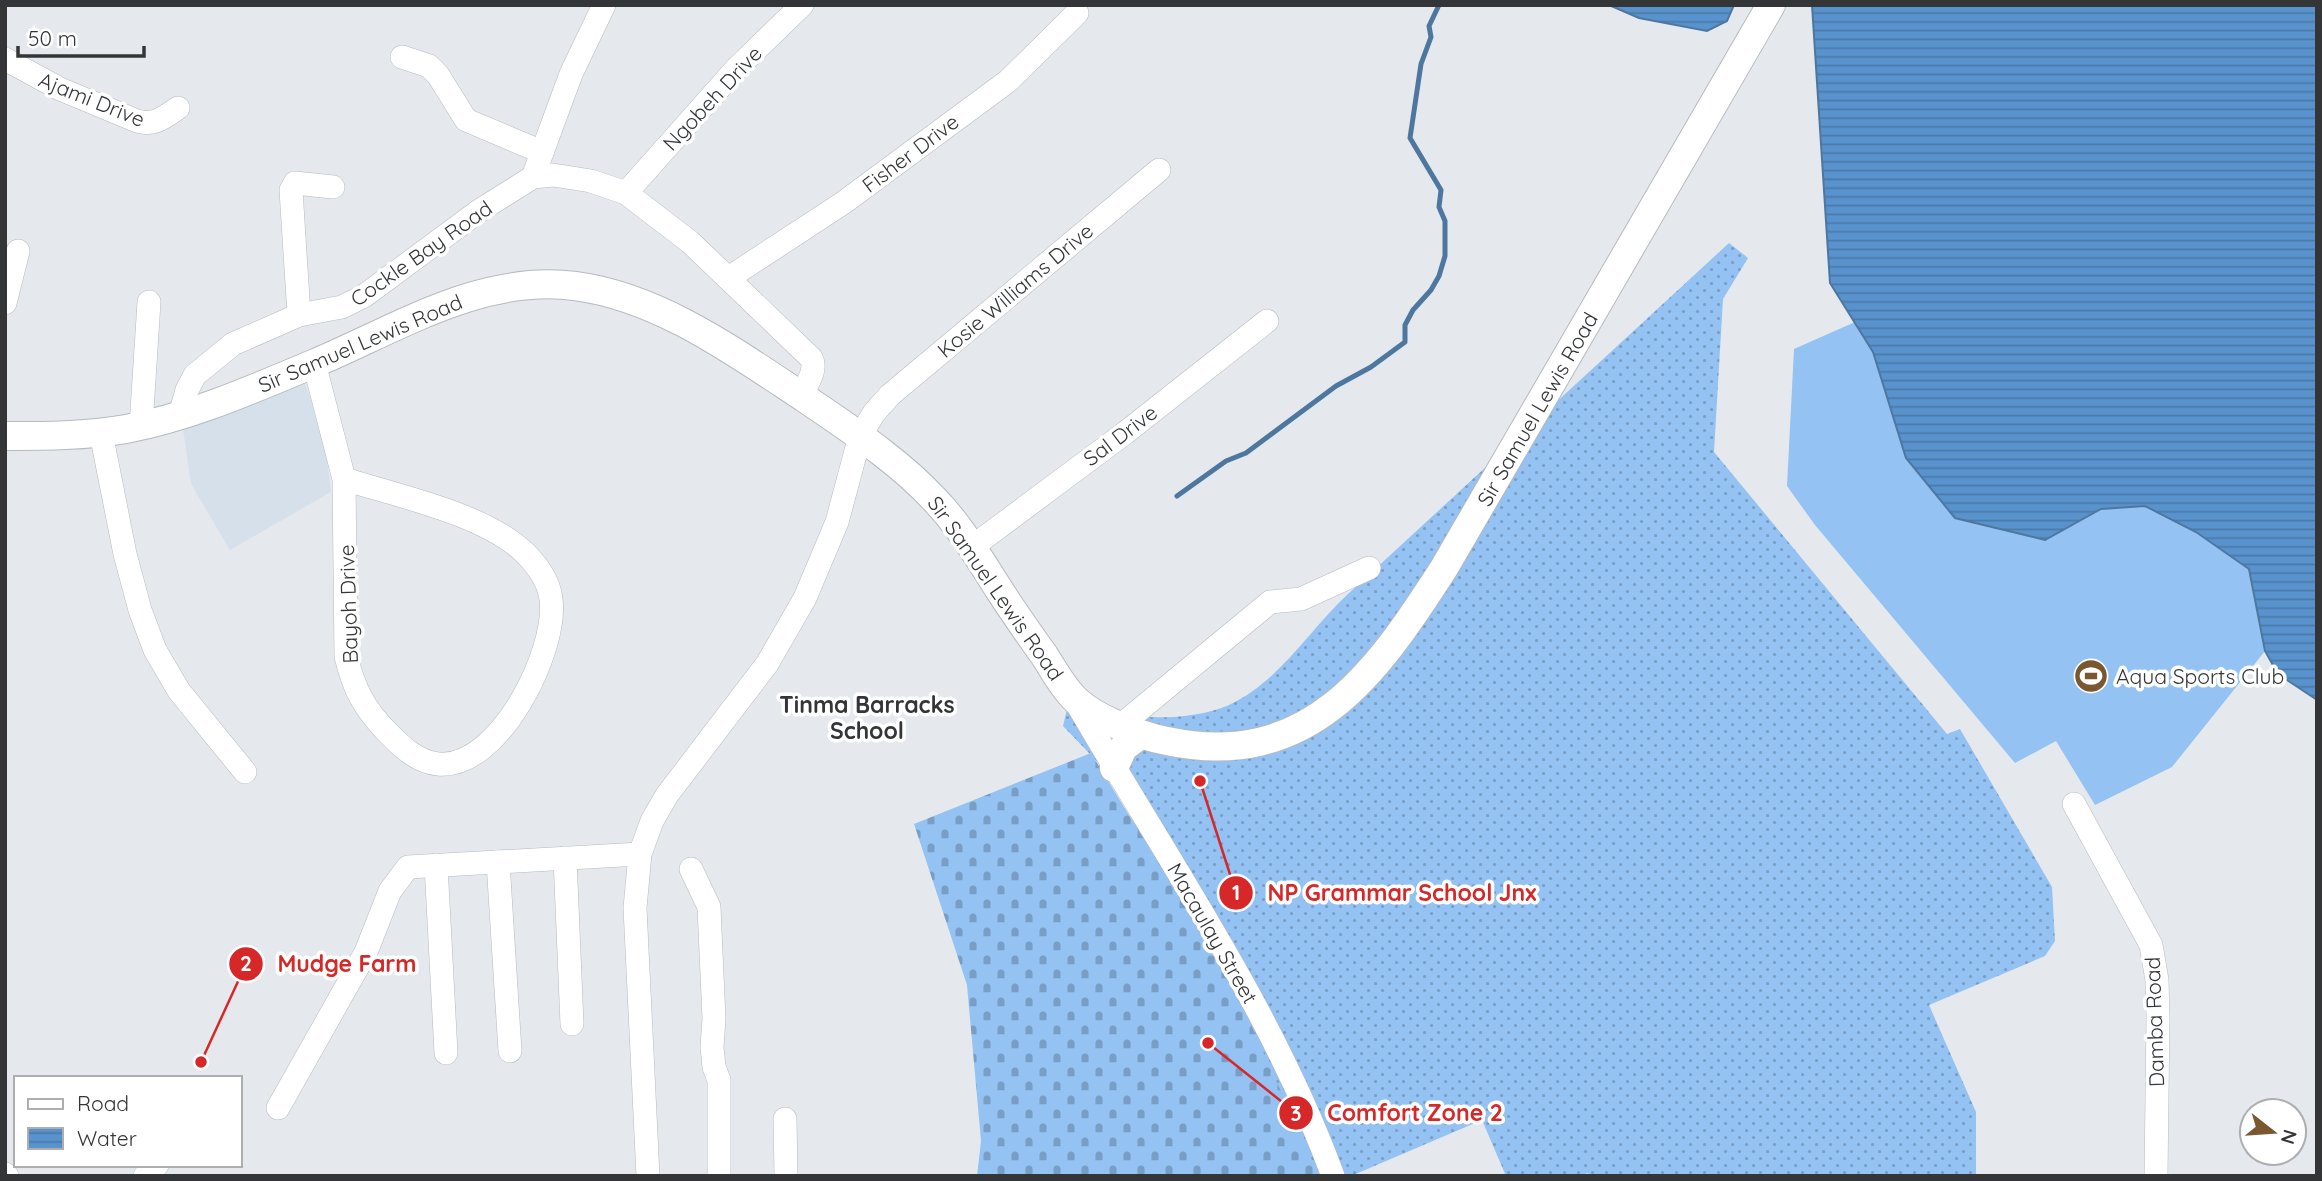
<svg xmlns="http://www.w3.org/2000/svg" width="2322" height="1181" font-family="Quicksand,sans-serif">
<defs>
<pattern id="grass-dots" width="8" height="8" patternUnits="userSpaceOnUse" patternTransform="scale(1.75)"><rect width="8" height="8" fill="#94c2f2"/><path d="M2 2h.1M6 6h.1" fill="none" stroke="#799ec5" stroke-width="1.8" stroke-linecap="round"/></pattern>
<pattern id="cemetery-stones" width="16" height="16" patternUnits="userSpaceOnUse" patternTransform="scale(1.75)"><rect width="16" height="16" fill="#94c2f2"/><path d="M2 7V4a2 2 0 0 1 4 0v3zM10 15v-3a2 2 0 0 1 4 0v3z" fill="#799ec5"/></pattern>
<pattern id="water-rules" width="6" height="5" patternUnits="userSpaceOnUse" patternTransform="scale(1.75)"><rect width="6" height="5" fill="#5993cd"/><path d="M0 2.5h6" fill="none" stroke="#4a79a7"/></pattern>
</defs>
<rect width="100%" height="100%" fill="#e5e9ee"/>
<polygon fill="#d6e0eb" points="305,384 324,438 331,492 230,550 191,484 183,429"/>
<path fill="url(#grass-dots)" d="M1729,243L1748,258L1723,299L1714,452L1947,734L1960,729L2052,887L2055,941L2045,956L1929,1005L1976,1112V1176H1590L1588,1173L1581,1176H1506L1482,1120L1351,1176H1296L1113,778L1063,726L1067,709C1118,715 1180,726 1229,705C1279,682 1309,630 1348,594C1475,477 1602,360 1729,243Z"/>
<polygon fill="url(#cemetery-stones)" points="1091,753 1234,987 1319,1176 977,1176 981,1141 967,985 914,824"/>
<polygon fill="#94c2f2" points="1855,322 1873,352 1906,458 2072,526 2101,509 2145,506 2196,532 2249,569 2265,651 2172,767 2095,805 2056,741 2015,763 1815,525 1787,486 1794,349"/>
<g fill="url(#water-rules)" stroke="#4e77a0" stroke-width="2">
<polygon points="1609,5 1734,5 1727,21 1707,31 1639,18"/>
<polygon points="1812,5 2317,5 2317,700 2278,674 2265,651 2249,569 2196,532 2145,506 2101,509 2045,540 1955,518 1906,458 1873,352 1830,283"/>
</g>
<g fill="none" stroke-linecap="round" stroke-linejoin="round">
<polyline stroke="#4e77a0" stroke-width="5" points="1177,496 1226,461 1246,453 1336,386 1371,367 1405,342 1405,325 1413,310 1431,290 1439,276 1445,256 1445,221 1439,207 1441,190 1410,138 1421,64 1431,37 1429,26 1439,5"/>
<g stroke="#b6babf" stroke-width="24">
<g id="minor">
<polyline points="402,57 429,66 438,75 466,120 542,152"/>
<path d="M5,59L60,89L137,121C154,126 163,118 178,108"/>
<polyline points="533,177 571,74 604,5"/>
<polyline points="626,193 737,68 802,5"/>
<polyline points="730,277 843,203 1008,81 1077,13"/>
<polyline points="5,303 18,251"/>
<polyline points="299,315 291,190 295,183 333,187"/>
<path d="M314,363L344,479L346,656C354,690 365,710 389,734C403,748 418,762 438,764C499,770 558,650 551,599C549,582 537,565 525,553C485,514 398,496 344,479"/>
<path d="M180,415L187,390L195,375L233,344L299,315L342,307L364,296L479,211L533,177L553,175L591,181L626,193L690,242L811,358C818,370 806,385 801,396"/>
<polyline points="141,426 149,302"/>
<polyline points="101,433 125,554 140,610 155,650 179,691 245,772"/>
<polyline points="972,547 1125,433 1267,321"/>
<path d="M1076,702C1166,858 1271,1007 1333,1176"/>
<polyline points="1120,726 1270,602 1301,599 1369,568"/>
<polyline points="2074,804 2151,945 2157,980 2158,1017 2156,1176"/>
<polyline points="565,858 572,1024"/>
<polyline points="498,862 510,1051"/>
<polyline points="436,865 446,1053"/>
<polyline points="691,869 709,907 714,1019 712,1047 714,1067 719,1080 719,1176"/>
<polyline points="278,1108 366,952 390,891 408,867 640,854"/>
<polyline points="785,1119 786,1176"/>
<polyline points="5,1174 7,1176"/>
<polyline points="145,1176 157,1165"/>
<polyline points="648,1176 635,908 640,854 652,821 667,795 767,664 805,598 837,522 860,436 874,413 890,395 1159,170"/>
</g>
</g>
<g stroke="#b6babf" stroke-width="30">
<g id="major">
<path d="M5,436C45,436 86,436 126,429C190,417 253,389 313,364C397,329 480,274 575,286C660,297 736,353 806,399C851,430 898,460 935,500C961,527 980,560 1000,591C1014,613 1029,634 1044,655C1053,669 1062,686 1074,698C1093,718 1140,736 1167,741C1309,771 1376,674 1444,568L1771,5"/>
<polyline points="1114,768 1123,748 1140,735"/>
</g>
</g>
<use href="#minor" stroke="#fff" stroke-width="23"/>
<use href="#major" stroke="#fff" stroke-width="28"/>
</g>
<defs>
<g id="stadium-disc" transform="scale(1.75)"><circle r="9.5" fill="#7a582f" stroke="#fff"/><path d="M0-5a6.5 5 0 1 0 0 10a6.5 5 0 1 0 0-10ZM-3.5-1.8h7v3.6h-7Z" fill="#fff"/></g>
</defs>
<g fill-rule="evenodd">
<use href="#stadium-disc" x="2091" y="676"/>
</g>
<g text-anchor="middle" dominant-baseline="central" stroke-width="7" stroke-linejoin="round" paint-order="stroke">
<g font-size="21" fill="#333537" stroke="#fff">
<text transform="translate(712 98) rotate(-47)">Ngobeh Drive</text>
<text transform="translate(92 99) rotate(22)">Ajami Drive</text>
<text transform="translate(910 153) rotate(-37)">Fisher Drive</text>
<text transform="translate(421 253) rotate(-35)">Cockle Bay Road</text>
<text transform="translate(1015 290) rotate(-40)">Kosie Williams Drive</text>
<text transform="translate(360 343) rotate(-23)">Sir Samuel Lewis Road</text>
<text transform="translate(1537 409) rotate(-60)">Sir Samuel Lewis Road</text>
<text transform="translate(1120 435) rotate(-37)">Sal Drive</text>
<text transform="translate(996 588) rotate(55)">Sir Samuel Lewis Road</text>
<text transform="translate(348 604) rotate(-92)">Bayoh Drive</text>
<text transform="translate(1213 933) rotate(60)">Macaulay Street</text>
<text transform="translate(2154 1022) rotate(-92)">Damba Road</text>
</g>
<g font-size="21" fill="#333537" stroke="#fff" text-anchor="start">
<text x="2116" y="676">Aqua Sports Club</text>
</g>
<g font-size="23" font-weight="bold" fill="#333537" stroke="#fff">
<text x="867" y="704">Tinma Barracks<tspan x="867" dy="26">School</tspan></text>
</g>
</g>
<path fill="none" stroke="#d62828" stroke-width="2.5" d="M1200 781L1236 893M201 1062L246 964M1208 1043L1296 1113"/>
<g fill="#d62828" stroke="#fff" stroke-width="2.5">
<circle cx="1200" cy="781" r="7"/>
<circle cx="201" cy="1062" r="7"/>
<circle cx="1208" cy="1043" r="7"/>
<circle cx="1236" cy="893" r="18"/>
<circle cx="246" cy="964" r="18"/>
<circle cx="1296" cy="1113" r="18"/>
</g>
<g font-size="21" text-anchor="middle" font-weight="bold" fill="#fff">
<text x="1236" y="900">1</text>
<text x="246" y="971">2</text>
<text x="1296" y="1121">3</text>
</g>
<g font-size="23" text-anchor="middle" font-weight="bold" fill="#d62828" stroke="#fff" stroke-width="7" stroke-linejoin="round" paint-order="stroke">
<text x="1402" y="901">NP Grammar School Jnx</text>
<text x="347" y="972">Mudge Farm</text>
<text x="1415" y="1121">Comfort Zone 2</text>
</g>
<rect width="2322" height="1181" fill="none" stroke="#333537" stroke-width="14"/>
<rect x="14" y="1076" width="228" height="91" fill="#ffffff" stroke="#adaeaf" stroke-width="2"/>
<rect x="28" y="1099" width="35" height="10" fill="#ffffff" stroke="#adaeaf" stroke-width="2"/>
<text x="77" y="1111" font-size="21" fill="#333537">Road</text>
<rect x="28" y="1128" width="35" height="21" fill="url(#water-rules)" stroke="#adaeaf" stroke-width="2"/>
<text x="77" y="1146" font-size="21" fill="#333537">Water</text>
<g transform="translate(2273 1132) rotate(107)"><circle r="33" fill="#ffffff" stroke="#adaeaf" stroke-width="2"/>
<path d="M0-5L12 26L0 18L-12 26Z" fill="#7a582f"/>
<text y="-10" font-size="19" font-weight="bold" text-anchor="middle" fill="#333537">N</text>
</g>
<path d="M18 46v10h126v-10" fill="none" stroke="#333537" stroke-width="3.5"/>
<text x="28" y="46" font-size="21" fill="#333537" stroke="#ffffff" stroke-width="5" paint-order="stroke">50 m</text>
</svg>
